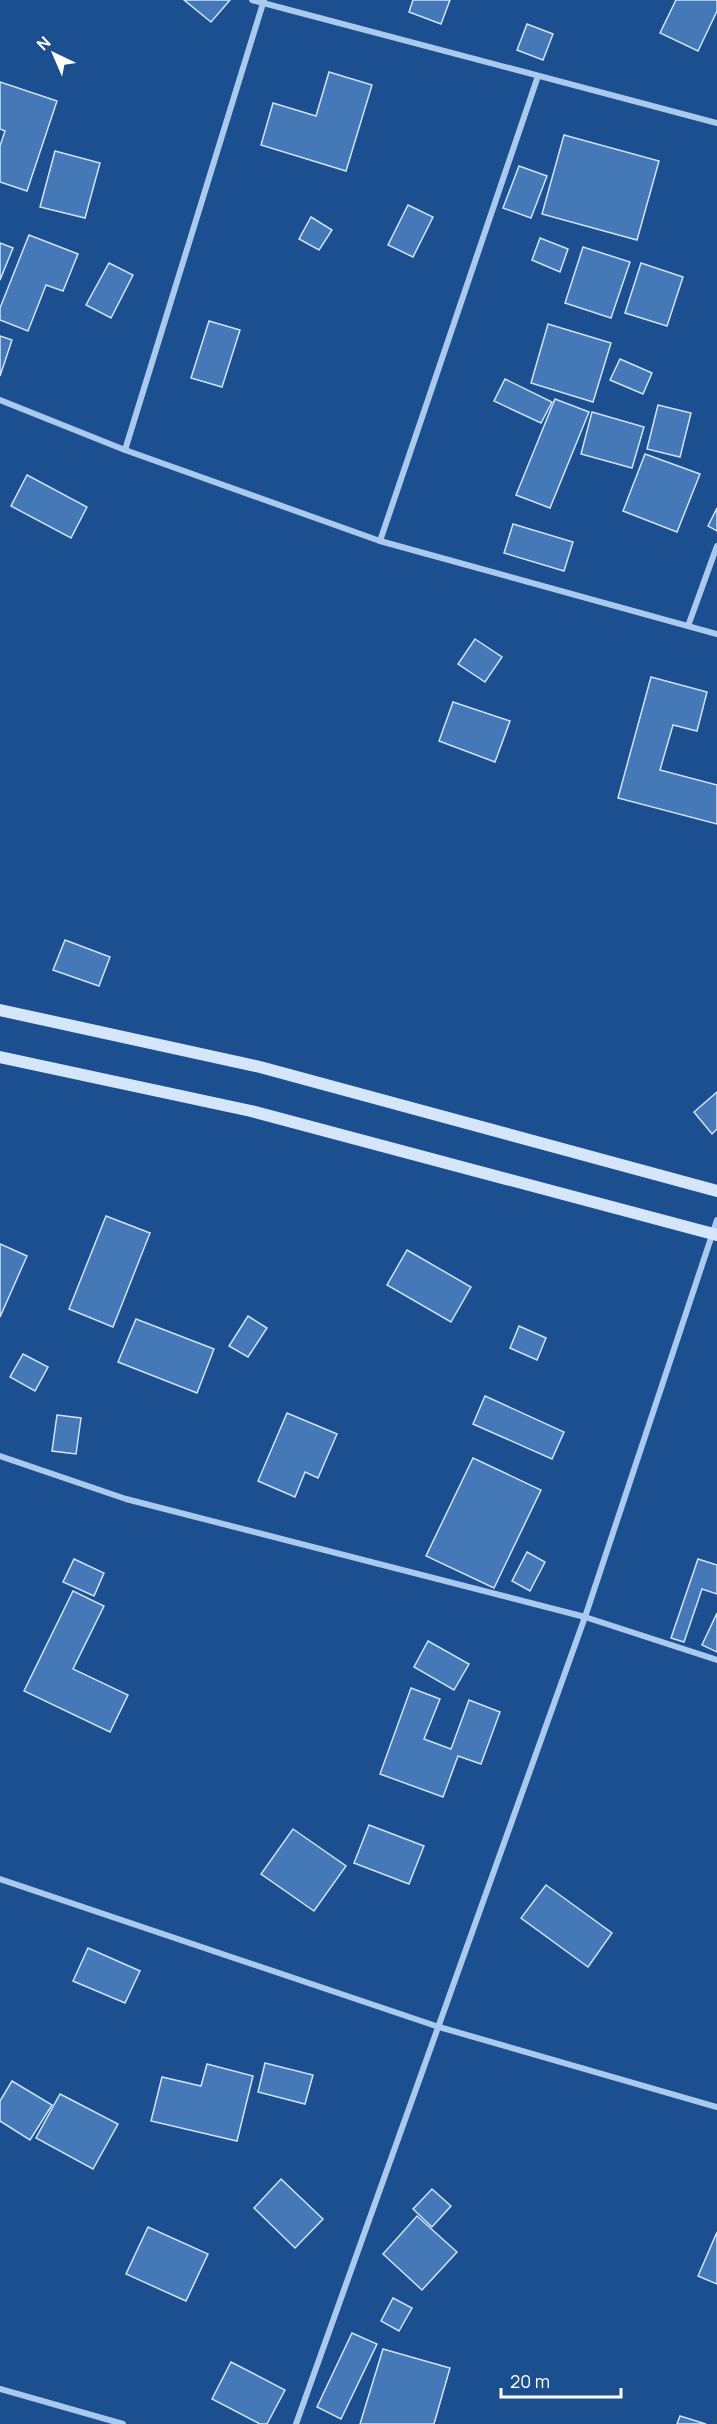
<svg xmlns="http://www.w3.org/2000/svg" width="717" height="2424" font-family="Manrope,sans-serif">
<rect width="100%" height="100%" fill="#1b4f8f"/>
<g fill="#4478b7" stroke="#cfe3fa" stroke-width="1.5">
<polygon points="184,0 230,0 211,22"/>
<polygon points="413,0 450,0 441,24 409,12"/>
<polygon points="676,0 717,0 717,11 698,51 660,33"/>
<polygon points="527,24 553,34 543,60 517,50"/>
<polygon points="329,72 372,85 346,171 261,145 273,103 316,116"/>
<polygon points="0,82 57,101 27,191 0,182 0,146 5,131 0,129"/>
<polygon points="564,135 659,161 637,240 542,214"/>
<polygon points="55,151 100,163 85,218 40,207"/>
<polygon points="519,166 547,176 531,218 503,208"/>
<polygon points="408,205 433,217 413,257 388,245"/>
<polygon points="311,217 332,230 319,250 299,239"/>
<polygon points="29,235 78,254 63,291 46,285 28,331 0,320 0,308"/>
<polygon points="540,238 568,249 560,272 532,260"/>
<polygon points="0,243 13,248 0,280"/>
<polygon points="583,247 630,262 611,318 565,303"/>
<polygon points="109,263 133,275 111,318 86,305"/>
<polygon points="641,263 683,277 667,326 625,313"/>
<polygon points="209,321 240,330 222,387 191,378"/>
<polygon points="548,324 611,343 593,402 531,383"/>
<polygon points="0,336 12,340 0,376"/>
<polygon points="620,359 652,373 643,394 610,380"/>
<polygon points="505,379 552,402 541,423 494,401"/>
<polygon points="555,399 589,412 550,508 516,495"/>
<polygon points="658,405 691,413 680,457 647,449"/>
<polygon points="592,412 644,427 632,468 581,454"/>
<polygon points="645,454 700,474 677,532 623,511"/>
<polygon points="27,475 87,507 71,538 11,506"/>
<polygon points="717,508 717,531 708,526"/>
<polygon points="513,524 573,542 564,571 504,553"/>
<polygon points="475,639 502,657 485,682 458,664"/>
<polygon points="651,677 707,692 697,731 673,725 660,770 717,785 717,824 618,798"/>
<polygon points="453,702 510,721 495,762 439,741"/>
<polygon points="65,940 110,957 99,986 53,970"/>
<polygon points="717,1092 717,1129 712,1134 694,1112"/>
<polygon points="106,1216 150,1233 113,1327 69,1309"/>
<polygon points="0,1244 27,1256 0,1317"/>
<polygon points="407,1250 471,1287 451,1322 387,1285"/>
<polygon points="248,1316 267,1328 248,1357 229,1346"/>
<polygon points="136,1319 214,1349 197,1393 118,1362"/>
<polygon points="519,1326 546,1338 537,1360 510,1348"/>
<polygon points="23,1354 48,1367 35,1391 10,1377"/>
<polygon points="485,1396 564,1432 552,1459 473,1424"/>
<polygon points="287,1413 337,1434 318,1478 305,1472 295,1497 258,1481"/>
<polygon points="57,1415 81,1418 76,1454 52,1451"/>
<polygon points="473,1458 541,1490 494,1588 426,1556"/>
<polygon points="527,1552 545,1562 530,1591 512,1581"/>
<polygon points="74,1559 104,1573 94,1596 63,1582"/>
<polygon points="698,1559 717,1565 717,1594 702,1589 684,1642 671,1638"/>
<polygon points="73,1591 104,1606 73,1669 128,1695 110,1732 24,1691"/>
<polygon points="717,1613 717,1652 702,1645"/>
<polygon points="428,1641 469,1664 454,1690 414,1667"/>
<polygon points="411,1688 440,1699 424,1739 451,1749 469,1700 500,1712 481,1764 458,1756 443,1797 380,1774"/>
<polygon points="369,1825 424,1846 409,1884 354,1863"/>
<polygon points="293,1829 346,1866 314,1911 261,1874"/>
<polygon points="546,1885 612,1933 588,1967 521,1918"/>
<polygon points="88,1948 140,1971 125,2003 73,1981"/>
<polygon points="265,2063 313,2075 305,2104 258,2092"/>
<polygon points="207,2064 253,2076 237,2141 151,2121 162,2077 201,2086"/>
<polygon points="12,2081 52,2105 30,2140 0,2121 0,2101"/>
<polygon points="60,2094 118,2124 93,2169 36,2138"/>
<polygon points="281,2179 323,2219 295,2248 254,2208"/>
<polygon points="432,2189 451,2206 432,2227 413,2209"/>
<polygon points="417,2216 457,2252 422,2290 383,2254"/>
<polygon points="148,2227 208,2254 186,2301 126,2274"/>
<polygon points="717,2232 717,2284 698,2276"/>
<polygon points="393,2298 412,2308 399,2331 381,2321"/>
<polygon points="352,2333 377,2344 341,2419 317,2407"/>
<polygon points="383,2349 450,2368 434,2424 360,2424"/>
<polygon points="231,2362 285,2390 267,2424 260,2424 212,2399"/>
<polygon points="680,2416 706,2424 677,2424"/>
</g>
<g fill="none" stroke-linecap="round" stroke-linejoin="round">
<g stroke="#a9c9ee" stroke-width="6">
<polyline points="252,0 717,123"/>
<polyline points="0,400 125,450 380,541 717,634"/>
<polyline points="125,450 264,0"/>
<polyline points="380,541 538,76"/>
<polyline points="688,626 717,546"/>
<polyline points="0,1456 126,1499 585,1617 717,1660"/>
<polyline points="0,1879 439,2027 717,2107"/>
<polyline points="0,2389 123,2424"/>
<polyline points="296,2424 585,1617 717,1220"/>
</g>
<g stroke="#d6e6fa" stroke-width="12">
<polyline points="0,1010 260,1067 717,1191"/>
<polyline points="0,1057 251,1111 717,1235"/>
</g>
</g>
<g transform="translate(54 54) rotate(316)" stroke="#1b4f8f" stroke-width="4.5" paint-order="stroke">
<path d="M0-4.5L10 22L0 15L-10 22Z" fill="#ffffff"/>
<text y="-9" font-size="16" font-weight="bold" text-anchor="middle" fill="#ffffff">N</text>
</g>
<path d="M501 2388v9h120v-9" fill="none" stroke="#ffffff" stroke-width="3"/>
<text x="510" y="2388" font-size="18" fill="#ffffff" stroke="#1b4f8f" stroke-width="4.5" paint-order="stroke">20 m</text>
</svg>
